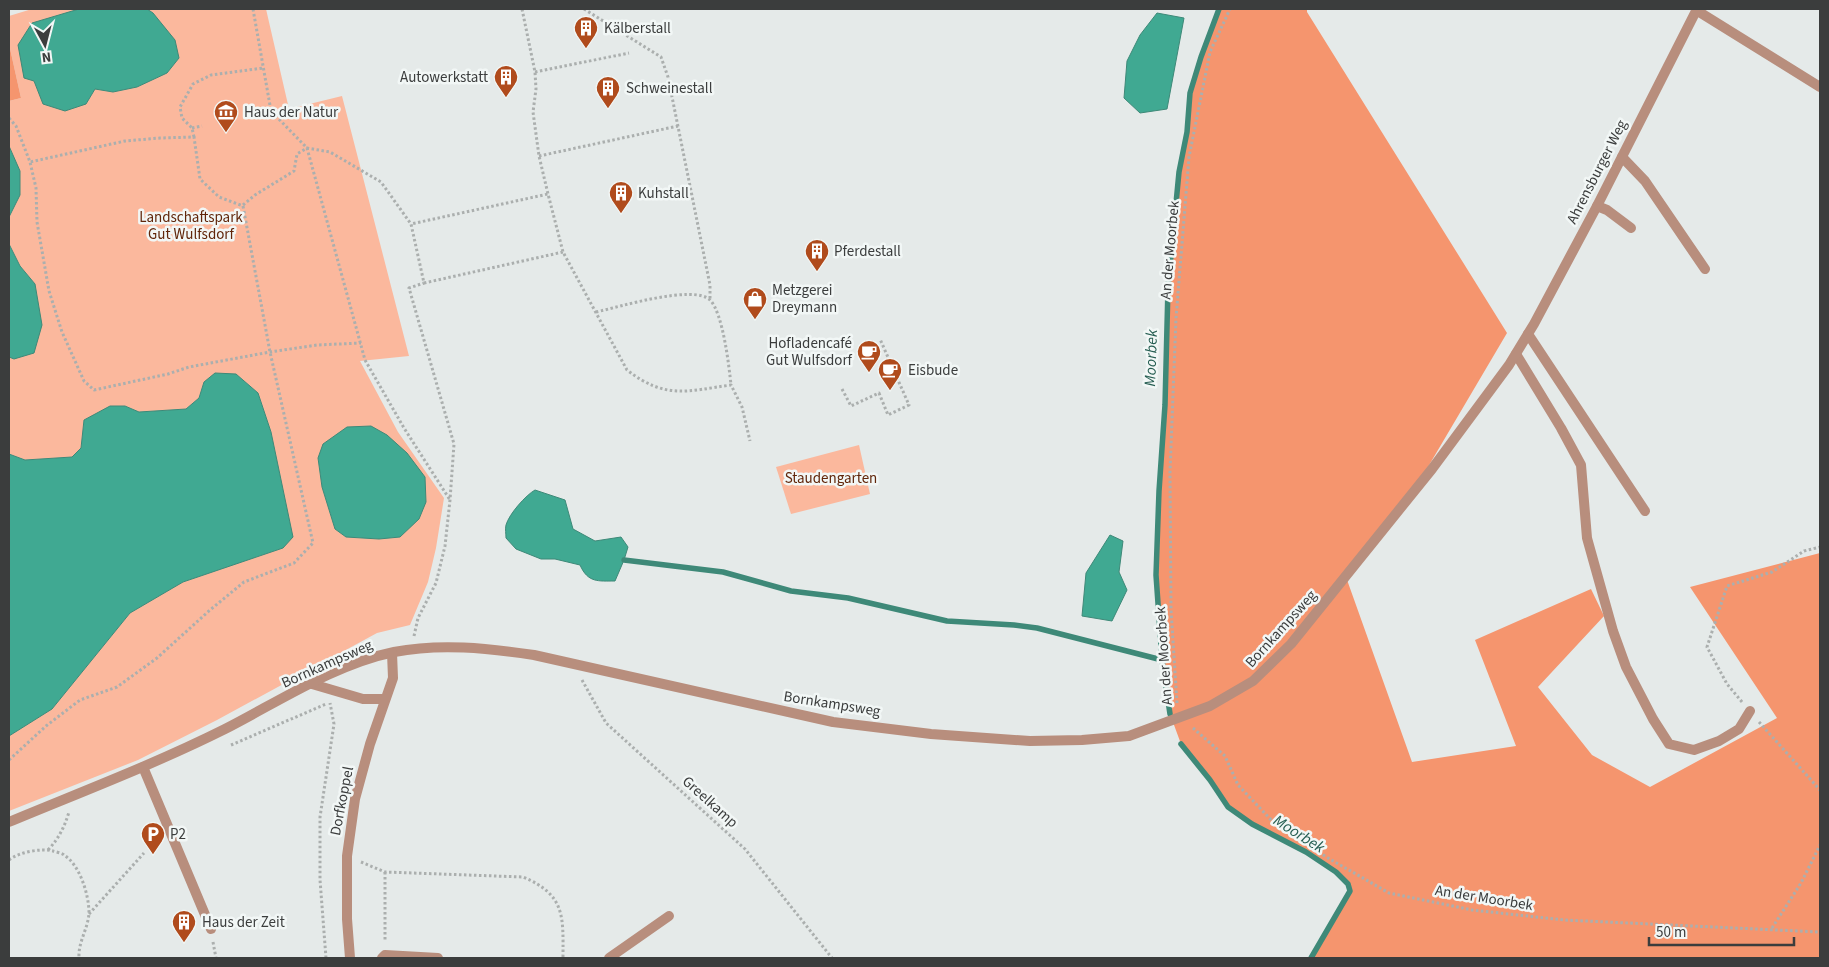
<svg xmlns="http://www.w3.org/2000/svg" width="1829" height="967" font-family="'Source Sans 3',sans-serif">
<rect width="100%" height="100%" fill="#e5eae9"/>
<g fill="#fbb89d" fill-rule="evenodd">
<path d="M32,9H79L60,16L34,81L44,104H86L95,89L113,92L137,87L167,73L179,58L153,13L147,9H266L289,109L342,96L409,356L360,361L398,432L444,498L436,548L428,582L410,625L377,633L217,720L138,760L9,811V736L52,709L130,613L183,582L283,548L271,432L258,393L236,374L204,382L199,398L186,409L139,412L125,406L84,420L81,448L72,457L25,460L9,454V357L14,359L35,284L20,266L9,244V217L20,195V172L9,146V101L21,98L9,44V16ZM318,458L400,537L379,539L346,537L335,529L322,487Z"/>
<polygon points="859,445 870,494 791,514 776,467"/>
</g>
<g fill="#f5956e">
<polygon points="1219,9 1307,9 1307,12 1507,333 1412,494 1346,577 1412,762 1516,746 1475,640 1591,589 1604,616 1538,687 1592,755 1650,787 1777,718 1690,587 1820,553 1820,958 1311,958 1350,891 1348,884 1336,872 1306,852 1252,824 1228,807 1210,780 1181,744 1170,714 1166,686 1159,628 1156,575 1159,491 1165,405 1168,287 1179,172 1187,132 1190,93 1201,57"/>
<polygon points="9,44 21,98 9,101"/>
</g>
<g fill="#40a992" stroke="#3e8978">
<polygon points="79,9 147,9 153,13 175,40 179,58 167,73 137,87 113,92 95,89 86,104 65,111 43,104 34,81 24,78 18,45 32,23"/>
<polygon points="1157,13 1184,18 1167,109 1140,113 1124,98 1127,61 1140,35"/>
<polygon points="9,146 20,171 20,195 9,217"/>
<polygon points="9,244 20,266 35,284 42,325 34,353 14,359 9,357"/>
<polygon points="215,373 236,374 258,393 271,432 293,537 283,548 183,582 130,613 52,709 9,736 9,454 25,460 72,457 81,448 84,420 110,406 125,406 139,412 186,409 199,398 204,382"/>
<polygon points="371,426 387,435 407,453 425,477 426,502 419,519 400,537 379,539 346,537 335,529 322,487 318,458 323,444 347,427"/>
<path d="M535,490L565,500L573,529L595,541L621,537L628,547L624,560L615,581C598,581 588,583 580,565L555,559H541L516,549L506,538C506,534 505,529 506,525C509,514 526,495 535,490Z"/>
<polygon points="1110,535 1123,541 1119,572 1127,590 1112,621 1082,616 1086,573"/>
</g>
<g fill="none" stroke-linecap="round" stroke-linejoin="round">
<g stroke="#3e8978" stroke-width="5.5">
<polyline points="624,560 723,572 791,591 848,598 947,621 1014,625 1037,628 1162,660"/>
<polyline points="1170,714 1162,660 1156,575 1159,491 1165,405 1168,287 1179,172 1187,132 1190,93 1201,57 1219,9"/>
<polyline points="1181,744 1210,780 1228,807 1252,824 1306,852 1336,872 1348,884 1350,891 1311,958"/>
</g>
<g stroke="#abafae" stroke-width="3" stroke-dasharray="2.5 2.5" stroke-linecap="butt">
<polyline points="253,9 271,111 307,148 365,360 404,428 450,500"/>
<polyline points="522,9 535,72 536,89 533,112 539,156 548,194"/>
<polyline points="584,9 661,57 668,77 710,285 710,300"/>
<polyline points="535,72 629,53"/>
<polyline points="9,118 16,126 30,162 36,188 37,222 49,291 62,332 84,381 94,390 168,374 189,367 270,352 317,345 361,343"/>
<polyline points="192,128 202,126"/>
<polyline points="194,137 192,128 182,118 180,107 193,84 211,75 263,68"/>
<polyline points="539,156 678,126"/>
<polyline points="243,205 255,195 294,171 297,154 307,148 330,152 381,182 411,224"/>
<path d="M563,252L424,283L411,224L548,194L563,252L627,370C666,400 687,391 731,385L742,407L750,441"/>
<path d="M596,312C619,307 694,284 710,300C723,313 729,366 731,385"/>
<polyline points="842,389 851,406 879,393 888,415 909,405 880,339"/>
<polyline points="414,636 418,618 436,583 445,546 450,500 454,444 409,288 424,283"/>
<polyline points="582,680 606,723 745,849 832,958"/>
<polyline points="1742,702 1727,684 1707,647 1727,586 1772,572 1804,551 1820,547"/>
<polyline points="1177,703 1171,610 1170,472 1176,318 1189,157 1210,52 1230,9"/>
<polyline points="1759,722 1820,790"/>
<polyline points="1193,728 1225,756 1238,785 1275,824 1328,858 1389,893 1472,910 1564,920 1820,932"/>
<polyline points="231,745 326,704"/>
<polyline points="9,760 46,726 80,700 117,687 157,658 210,610 244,582 294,563 313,543 270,352 243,206 219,197 200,179 194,137 160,138 125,141 30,162"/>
<path d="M48,850C59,838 64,828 69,812"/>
<path d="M9,860C19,852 41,848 53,851C56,852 62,853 64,855C80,865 89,895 89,913C88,929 78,942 79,958"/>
<path d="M361,862L385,872L523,877C566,895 563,917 563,958"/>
<polyline points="385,872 385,942"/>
<polyline points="89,914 144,853"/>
<polyline points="1772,928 1801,883 1820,845"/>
<polyline points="213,942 216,958"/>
<polyline points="326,958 320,880 320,817 334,724 330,703"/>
</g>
<g stroke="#b88e7d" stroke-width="10">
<polyline points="1622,157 1645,181 1705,269"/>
<polyline points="1597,206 1607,210 1631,228"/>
<polyline points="1528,334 1645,511"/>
<polyline points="1516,354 1561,428 1581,465 1587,538 1613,631 1626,667 1653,719 1669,744 1694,750 1719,741 1739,729 1750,711"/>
<polyline points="312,684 363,699 385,699"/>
<polyline points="143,767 211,929"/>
<polyline points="382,958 385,955 438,958"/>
<polyline points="609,958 669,916"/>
</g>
<g stroke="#b88e7d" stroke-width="10">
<polyline points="1696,10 1820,87"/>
<path d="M9,822C81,792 155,764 225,729C278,702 335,664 394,652C440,643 487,648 534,655L833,722L931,734L1030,741L1082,740L1129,736L1210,706L1253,681L1291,644L1432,469L1509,365L1534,324L1597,206L1697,9"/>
<polyline points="350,958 347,919 347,856 355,799 370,744 393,678 392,653"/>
</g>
</g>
<defs>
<g id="building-pin" transform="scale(1.25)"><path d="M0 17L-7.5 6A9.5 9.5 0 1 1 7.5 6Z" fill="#b04b1c" stroke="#f2f7f6"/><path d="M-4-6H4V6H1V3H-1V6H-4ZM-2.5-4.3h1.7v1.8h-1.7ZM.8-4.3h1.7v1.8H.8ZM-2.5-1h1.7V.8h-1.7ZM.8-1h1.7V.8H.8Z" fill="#fff"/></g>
<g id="museum-pin" transform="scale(1.25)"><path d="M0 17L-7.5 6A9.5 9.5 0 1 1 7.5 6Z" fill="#b04b1c" stroke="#f2f7f6"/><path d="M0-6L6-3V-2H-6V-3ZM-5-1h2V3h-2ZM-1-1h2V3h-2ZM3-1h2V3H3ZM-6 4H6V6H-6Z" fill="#fff"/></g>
<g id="shop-pin" transform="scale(1.25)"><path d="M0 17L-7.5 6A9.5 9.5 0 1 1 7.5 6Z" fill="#b04b1c" stroke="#f2f7f6"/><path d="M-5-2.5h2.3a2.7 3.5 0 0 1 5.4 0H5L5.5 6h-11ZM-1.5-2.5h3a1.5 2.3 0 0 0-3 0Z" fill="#fff"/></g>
<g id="cafe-pin" transform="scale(1.25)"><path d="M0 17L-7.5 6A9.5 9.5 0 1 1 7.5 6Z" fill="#b04b1c" stroke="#f2f7f6"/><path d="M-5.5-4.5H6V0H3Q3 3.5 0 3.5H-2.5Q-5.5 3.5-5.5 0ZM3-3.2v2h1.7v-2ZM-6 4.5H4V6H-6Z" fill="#fff"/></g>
<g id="parking-pin" transform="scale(1.25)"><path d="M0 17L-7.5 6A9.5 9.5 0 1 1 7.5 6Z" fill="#b04b1c" stroke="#f2f7f6"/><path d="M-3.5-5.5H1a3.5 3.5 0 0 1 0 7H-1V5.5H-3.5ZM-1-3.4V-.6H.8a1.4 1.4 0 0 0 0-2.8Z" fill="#fff"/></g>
</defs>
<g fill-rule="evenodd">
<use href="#building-pin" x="586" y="28"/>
<use href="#building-pin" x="506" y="77"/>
<use href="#building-pin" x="608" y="88"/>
<use href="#museum-pin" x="226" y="112"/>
<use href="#building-pin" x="621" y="193"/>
<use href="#building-pin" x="817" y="251"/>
<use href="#shop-pin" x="755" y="299"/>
<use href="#cafe-pin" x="869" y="352"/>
<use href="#cafe-pin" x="890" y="370"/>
<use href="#parking-pin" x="153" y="834"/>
<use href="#building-pin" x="184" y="922"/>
</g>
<g text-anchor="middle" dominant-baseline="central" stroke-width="5" stroke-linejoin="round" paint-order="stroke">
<g font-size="15" fill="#3b3d3d" stroke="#f2f7f6" text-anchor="start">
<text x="604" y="28">Kälberstall</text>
<text x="488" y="77" text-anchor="end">Autowerkstatt</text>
<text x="626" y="88">Schweinestall</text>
<text x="244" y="112">Haus der Natur</text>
<text x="638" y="193">Kuhstall</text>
<text x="834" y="251">Pferdestall</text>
<text x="772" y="290">Metzgerei<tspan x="772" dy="17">Dreymann</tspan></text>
<text x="852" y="343" text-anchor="end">Hofladencafé<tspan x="852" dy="17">Gut Wulfsdorf</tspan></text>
<text x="908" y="370">Eisbude</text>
<text x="170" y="834">P2</text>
<text x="202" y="922">Haus der Zeit</text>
</g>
<g font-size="15" fill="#3b3d3d" stroke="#f2f7f6">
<text transform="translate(1597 172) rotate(-63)">Ahrensburger Weg</text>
<text transform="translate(1170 250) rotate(-85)">An der Moorbek</text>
<text transform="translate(1281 629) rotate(-48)">Bornkampsweg</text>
<text transform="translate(1164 656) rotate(-94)">An der Moorbek</text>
<text transform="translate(327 664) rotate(-24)">Bornkampsweg</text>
<text transform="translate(832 704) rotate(9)">Bornkampsweg</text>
<text transform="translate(342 801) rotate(-79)">Dorfkoppel</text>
<text transform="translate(710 802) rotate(42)">Greelkamp</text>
<text transform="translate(1484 898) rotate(9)">An der Moorbek</text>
</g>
<g font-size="15" fill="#61260a" stroke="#f2f7f6">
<text x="191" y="217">Landschaftspark<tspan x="191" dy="17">Gut Wulfsdorf</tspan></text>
<text x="831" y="478">Staudengarten</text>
</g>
<g font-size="16" font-style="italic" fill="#265e52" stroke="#f2f7f6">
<text transform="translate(1151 358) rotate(-88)">Moorbek</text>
<text transform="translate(1299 834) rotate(32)">Moorbek</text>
</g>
</g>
<rect width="1829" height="967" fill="none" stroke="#3b3d3d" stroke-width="20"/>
<g transform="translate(45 45) rotate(173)" stroke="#f2f7f6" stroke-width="4" paint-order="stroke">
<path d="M0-4L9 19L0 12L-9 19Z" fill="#3b3d3d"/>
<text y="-8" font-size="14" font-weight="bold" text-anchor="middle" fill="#3b3d3d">N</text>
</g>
<path d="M1649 937v8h145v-8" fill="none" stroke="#3b3d3d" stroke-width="2.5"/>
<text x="1656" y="937" font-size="15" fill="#3b3d3d" stroke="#f2f7f6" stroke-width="4" paint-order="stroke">50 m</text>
</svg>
